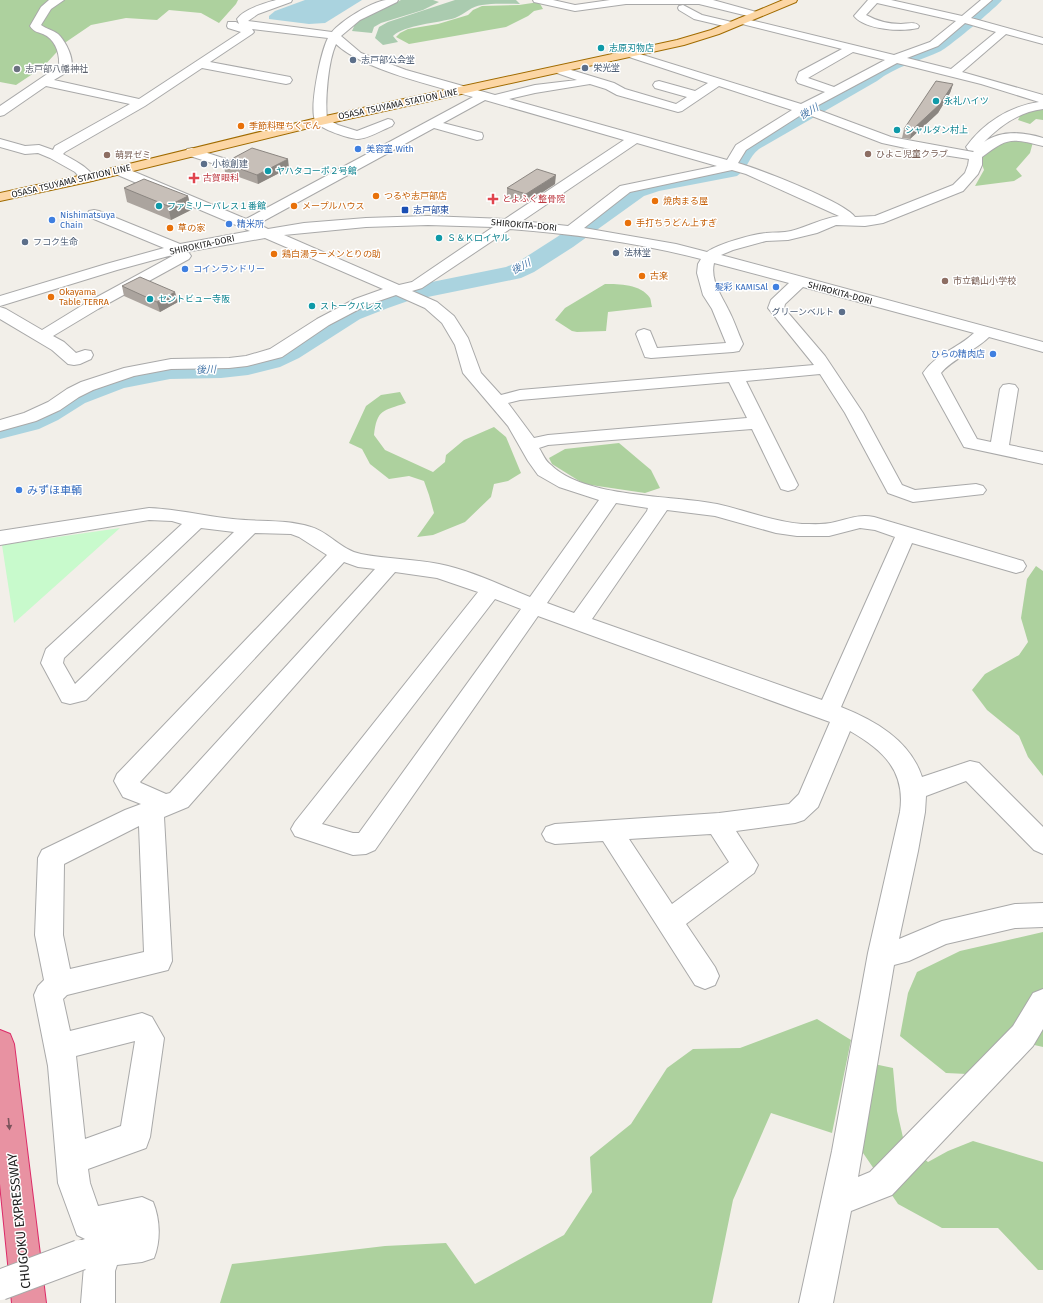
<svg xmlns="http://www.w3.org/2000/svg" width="1043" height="1303" font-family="'Fira Sans','Noto Sans JP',sans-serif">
<rect width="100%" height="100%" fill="#f2efe9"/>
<g fill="#add19e">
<polygon points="0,0 238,0 236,4 219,23 201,13 169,10 157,20 126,18 91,25 66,42 43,67 16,85 0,82"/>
<polygon points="539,2 543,9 534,11 528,16 506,27 409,44 396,37 400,33 408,29 438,24 468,15 473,10 482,6 519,5"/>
<polygon points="1043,108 1043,120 1036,119 1030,124 1018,120 1022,112"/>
<polygon points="1016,139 1033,142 1030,153 1016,169 1022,176 1014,181 975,186 984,170 980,158 997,143"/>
<path d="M605,284C619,284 641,284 650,298C651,300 651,304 652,307L608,312L606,331L577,332L572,331L555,320L565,308Z"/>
<path d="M400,392L406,403C383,411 377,409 374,435L385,450L433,472L445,462L446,455L464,440L494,427L506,437L521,473L508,481L494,484L491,497L465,522L433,535L417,537L434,513L429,495L424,481L409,476L389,479L370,464L362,449L349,443L366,406L381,395Z"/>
<polygon points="619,443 651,470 660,488 645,493 584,484 552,464 549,458 565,449"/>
<polygon points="1036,566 1043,571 1043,776 1028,757 1019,736 987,710 972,690 985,674 1019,655 1028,642 1021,618 1027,579"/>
<polygon points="1043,932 1043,1047 1008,1039 967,1074 946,1073 900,1036 908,993 917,972 960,951"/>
<polygon points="817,1019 851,1040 832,1133 771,1113 733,1200 712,1303 220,1303 232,1264 385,1246 446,1243 475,1284 564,1235 592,1192 590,1157 631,1124 667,1068 693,1049 740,1048"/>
<polygon points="874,1064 893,1068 897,1111 904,1142 928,1162 948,1151 973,1141 1043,1162 1043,1270 1038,1270 998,1228 942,1228 898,1204 861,1150"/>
</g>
<g fill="#aacbaf">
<polygon points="401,0 433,0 439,2 423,10 381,23 374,27 372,33 352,31 356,22"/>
<path d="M455,0H516L520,4C507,4 494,3 482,5C471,6 465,14 455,18C438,23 404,25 393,36L398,42L383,45L375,38L379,27L388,22Z"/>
</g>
<polygon fill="#c8facc" points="120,528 14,623 2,545"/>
<polygon fill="#aad3df" points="305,0 362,0 325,23 309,24 269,19 269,16 275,11"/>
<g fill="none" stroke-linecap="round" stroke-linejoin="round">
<path fill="#aad3df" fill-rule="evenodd" d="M984,0H1002C997,7 949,47 941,51C920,61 896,66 877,81L759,149C749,156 748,169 737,176L659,191L644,196L573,247L534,272L521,278L408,301L388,308L360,319L299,358L280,367L248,375L221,378L170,379L124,388L85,403L58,420L39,429L0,439V422L19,417L38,408L65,391L108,375L170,363L221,362L247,359L262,355L281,348L342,309L370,298L402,288L506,267L518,262L557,237L628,186L656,179L724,167C733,160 735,148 745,141L865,73L874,66L912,49L930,43Z"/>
<g stroke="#a9a9a9" stroke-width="2">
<g id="minor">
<path d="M49,0H64L51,9L41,25C46,29 53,30 58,34C65,40 76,61 70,69C66,73 59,77 54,80L139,99L241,32L228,28L227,26L228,22H236L239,24L237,19C244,9 265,3 276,0C281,0 287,0 292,0L291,2L258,14L248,21L332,32C341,21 371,2 386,0C390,0 394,0 398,0L397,2L360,20L341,36L361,53L406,70L495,95L535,85L577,80L554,72L552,70L554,68L558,66L614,83L625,89L676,104L687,97L655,88L653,85L655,82L659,81L695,91L708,83L626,56L624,54L626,52L630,51L801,104L825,92L798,83L796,80L799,72L842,49L738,23L737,21L738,19L742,18L894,55L930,42L956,21L877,3L866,15C877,21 888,24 901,24C907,24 915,21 919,26L918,28C902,32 865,30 854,16L868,0H891L962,16L981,0H992L971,18L1043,38V44L1006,34L962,72L1043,95V109C1019,112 1001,125 984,142C1001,130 1024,132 1043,138V146C1011,138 1008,137 982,157V165L978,174L963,191L883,223L865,226L836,225L817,233L788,240L766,241L733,250L721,255L1043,342V352L989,337C975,351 952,359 941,373L977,439L991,442L1000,389L1003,385L1009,384L1015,385L1018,389L1009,445L1043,452V464L964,447L923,373C937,353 957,349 974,333L803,287L785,304L784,308L825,356L863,413L902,485L915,490L976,484L983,486L986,490L983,494L913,502L888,493L845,413L820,374L746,381L798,485L795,489L788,491L781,489L752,429L548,445L539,448C543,454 545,461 551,465C584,498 671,495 717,504C745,510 773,522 802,524C813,524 825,525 835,522C849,519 859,514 874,517L1023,561L1026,566L1023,571L1016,573L912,543L841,707C874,720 910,740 922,777L970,761L979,763L1043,827V854L1034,850L966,781L926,796L925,812L918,851L899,939L942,921L1015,904L1043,903V927L1015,928L946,944L909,961L894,965L858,1177L870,1172L1013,1026L1033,993L1043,989V1029L1033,1046L892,1195L851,1211L833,1303H799L832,1151L868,953L900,812C906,771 883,750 850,731L818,807L804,820L795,823L736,831L758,865L754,873L686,924L715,967L719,976L715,985L705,989L695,985L603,841L555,844L546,841L542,834L546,827L555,824L719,813L789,804L799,794L830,722L538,616L375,850L366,854L353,855L295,836L291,829L295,822L478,592L437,578L395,572L188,807L164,817L172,961L168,970L67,995L63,999L70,1031L142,1013L152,1017L164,1038L150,1137L146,1148L88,1169L90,1183L98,1206L142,1197L153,1202C160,1219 161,1240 154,1258L142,1262L117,1265L115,1271V1303H81L84,1266L79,1265L75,1253L79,1241L85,1239L77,1235L58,1183L48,1066L34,995L38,986L44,980L35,935L38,858L42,850L125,810L141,804L123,797L114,781L117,774L327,555L299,537L291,534L255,533L86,700L70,704L62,702L41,663L46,649L182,524L172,521L149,520L0,545V531L149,508C177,509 204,516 233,519C259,522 285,519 311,527C329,532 341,550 361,554C387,559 413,559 439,564C470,570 500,585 530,597L599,500L559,487L538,475L528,461L508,426L463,373L455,345L442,323L425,308L396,295L367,305L329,325L282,357L247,366L229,368L171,369L134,376L93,390L79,397L60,410L36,421L0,431V420L24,413L48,402L67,389L81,382L124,368L171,359L229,358L246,356L270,349L317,319L355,299L383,289L265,238L186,252L189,253L191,256L189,259L98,309L53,336L64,342L76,353L85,350L91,351L93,355L91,359L80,364L74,365L68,364L52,350L0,319V307L6,309L42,330L86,303L176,254L117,270L0,306V296L106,264L164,248L89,217L87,214L89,211L94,210L99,211L180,244L250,231L113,173L111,170L113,167H123L246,219L473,97C436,86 363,70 336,44C328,61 325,101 327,119L338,125L357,131L388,119L392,120L394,123L392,126C384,129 367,139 358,139C350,139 320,129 316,122C308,111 321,51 328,38L252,29L254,32L252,34L210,62L290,77L292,80L290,83L286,84L202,68L145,106L65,152L63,154C75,161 87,166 95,178L93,181H83L75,172L50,158L38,153L25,154L0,147V139L25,146L39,145L53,150L55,146L130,104L46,86L4,115L0,116V106L59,66C60,53 55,39 43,34C37,32 33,31 30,26L41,7ZM965,23L996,32L951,69L907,58L938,46ZM853,52L885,60L834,87L808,78ZM897,63L981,84L1039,102C1010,106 983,123 966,147L968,150L974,151L973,152L891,137L813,108ZM590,84L606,89L617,95L678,112L682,111L719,86L792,110L736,145L727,160L509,99L535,93ZM485,100L624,140L505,219L428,216L366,218L304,223L268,229L258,224L434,128L477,140L482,139L483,136L482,133L443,123ZM804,113L882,143L924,152L969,159L968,165L965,173L953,185L875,216L855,217C845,202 759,169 738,163L746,150ZM637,143L717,166L620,186L568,226L522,221ZM732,170L746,174L839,216C823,218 807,227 791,231C783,233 775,232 766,233C753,234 717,244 707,252L676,244L584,228L630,192ZM428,225L493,227L412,282L399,285L284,235L366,227ZM510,229C575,234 639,243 701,259L698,264L697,273L703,295L712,309L726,343L657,348L650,331L644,329L638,331L636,334L645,357L651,358L733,352L739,351L743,344C738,333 734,320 728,309C721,295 710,280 714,263L789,283L771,300L768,308L814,365L520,390L501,395L481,373L468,338L454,316L437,302L412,291L422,288ZM729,382L747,418L548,435L534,438L508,403L520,400ZM616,503L648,508L647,511L574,613L547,603ZM667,510L715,516L776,533L797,536H829L860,528L875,530L895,537L822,700L592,619ZM201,528L234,532L75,684L63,663L64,658ZM344,562L358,567L375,569L170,793L166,794L141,783L140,782ZM495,599L521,609L359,833H353L322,824ZM139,826L144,952L70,969L63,935L64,864ZM711,834L729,862L672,904L629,839ZM135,1041L121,1126L85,1139L76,1056Z"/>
<polygon points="533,0 553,0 575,5 610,0 713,0 760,13 761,15 756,18 699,4 626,4 575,11 534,2"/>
<polygon points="683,5 702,15 736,23 737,25 732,28 694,19 679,10 678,8 679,6"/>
<polygon points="192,148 229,160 231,163 229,166 224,167 187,155 185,152 187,149"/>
</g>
</g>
<g stroke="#a06b00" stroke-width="2">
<polygon id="major" points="783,0 797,0 796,2 719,34 684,45 321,125 88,182 0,201 0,193 88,174 321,117 677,40 711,30"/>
</g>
<g stroke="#dc2a67" stroke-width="2">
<polygon id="highway" points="0,1030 10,1034 14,1044 46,1303 12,1303 0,1184"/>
</g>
<use href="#minor" fill="#fff" fill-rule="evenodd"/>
<use href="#major" fill="#fcd6a4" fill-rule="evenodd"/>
<use href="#highway" fill="#e892a2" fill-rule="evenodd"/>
<g stroke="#a9a9a9" stroke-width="32" stroke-linecap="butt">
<polyline id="minor-bridge" points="0,1285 80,1255"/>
</g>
<use href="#minor-bridge" stroke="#fff" stroke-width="30"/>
</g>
<g fill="#aba49e">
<polygon points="953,84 950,93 938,113 910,139 902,138 904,129"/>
<polygon points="224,163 289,168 258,184 225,172"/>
<polygon points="555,184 526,203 507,198 507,188"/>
<polygon points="124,188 188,196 191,210 171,220 127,202"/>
<polygon points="122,286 178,302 160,312 124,296"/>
</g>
<g fill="#8b8681">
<polygon points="953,84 950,93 938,113 910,139 912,130"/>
<polygon points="288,159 289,168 258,184 257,175"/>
<polygon points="556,175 555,184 526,203 526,194"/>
<polygon points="188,196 191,210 171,220 168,206"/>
<polygon points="175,292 178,302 160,312 157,302"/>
</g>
<g fill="#c7bfb8" stroke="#8b8681">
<polygon points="936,81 953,84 940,104 912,130 904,129"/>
<polygon points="252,148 288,159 257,175 224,163"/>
<polygon points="537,169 556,175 526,194 507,188"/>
<polygon points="144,179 188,196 168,206 124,188"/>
<polygon points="140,277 175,292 157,302 122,286"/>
</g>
<defs><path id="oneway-solid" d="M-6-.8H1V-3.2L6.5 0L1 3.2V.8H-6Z"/></defs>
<use fill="#7b545c" href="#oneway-solid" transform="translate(9 1124) rotate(84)"/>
<g fill="#0f9aa8" stroke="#fff" stroke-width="1.5">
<circle cx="601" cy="48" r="4"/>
<circle cx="936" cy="101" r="4"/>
<circle cx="897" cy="130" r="4"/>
<circle cx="268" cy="171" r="4"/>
<circle cx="159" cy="206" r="4"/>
<circle cx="439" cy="238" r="4"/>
<circle cx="150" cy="299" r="4"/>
<circle cx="312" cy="306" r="4"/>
</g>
<g fill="#5c6f8a" stroke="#fff" stroke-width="1.5">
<circle cx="353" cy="60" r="4"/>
<circle cx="585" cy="68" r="4"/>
<circle cx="204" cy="164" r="4"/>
<circle cx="25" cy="242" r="4"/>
<circle cx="616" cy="253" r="4"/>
<circle cx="842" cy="312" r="4"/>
</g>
<circle fill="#6b7280" stroke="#fff" stroke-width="1.5" cx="17" cy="69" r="4"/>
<g fill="#e8710a" stroke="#fff" stroke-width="1.5">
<circle cx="241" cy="126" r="4"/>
<circle cx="376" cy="196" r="4"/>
<circle cx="655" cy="201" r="4"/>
<circle cx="294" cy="206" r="4"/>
<circle cx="628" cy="223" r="4"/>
<circle cx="170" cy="228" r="4"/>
<circle cx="274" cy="254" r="4"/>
<circle cx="642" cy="276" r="4"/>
<circle cx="51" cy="297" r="4"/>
</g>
<g fill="#3f7fe0" stroke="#fff" stroke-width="1.5">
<circle cx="358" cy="149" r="4"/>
<circle cx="52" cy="220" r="4"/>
<circle cx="229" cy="224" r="4"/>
<circle cx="185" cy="269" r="4"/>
<circle cx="776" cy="287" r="4"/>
<circle cx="993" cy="354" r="4"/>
<circle cx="19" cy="490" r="4"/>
</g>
<g fill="#8d6e63" stroke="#fff" stroke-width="1.5">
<circle cx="868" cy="154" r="4"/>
<circle cx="107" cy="155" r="4"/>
<circle cx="945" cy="281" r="4"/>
</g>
<g fill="#e0444e" stroke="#fff" stroke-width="1.5">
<path d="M192 172h4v4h4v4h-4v4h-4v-4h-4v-4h4z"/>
<path d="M491 193h4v4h4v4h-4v4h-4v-4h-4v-4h4z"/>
</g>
<rect fill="#1a4fb4" stroke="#fff" stroke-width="1.5" x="401" y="206" width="8" height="8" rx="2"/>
<g text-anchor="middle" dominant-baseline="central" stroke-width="3" stroke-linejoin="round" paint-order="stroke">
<g font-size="9" fill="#0d838f" stroke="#fff" text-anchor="start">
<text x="609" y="48">志原刃物店</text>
<text x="944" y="101">永礼ハイツ</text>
<text x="905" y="130">シャルダン村上</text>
<text x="276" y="171">ヤハタコーポ２号館</text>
<text x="167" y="206">ファミリーパレス１番館</text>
<text x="447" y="238">Ｓ＆Ｋロイヤル</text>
<text x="158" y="299">セントビュー寺阪</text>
<text x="320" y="306">ストークパレス</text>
</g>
<g font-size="9" fill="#4e5e75" stroke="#fff" text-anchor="start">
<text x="361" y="60">志戸部公会堂</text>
<text x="593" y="68">栄光堂</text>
<text x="212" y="164">小椋創建</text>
<text x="33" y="242">フコク生命</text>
<text x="624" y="253">法林堂</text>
<text x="834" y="312" text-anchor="end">グリーンベルト</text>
</g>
<g font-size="9" fill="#5b616d" stroke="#fff" text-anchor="start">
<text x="25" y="69">志戸部八幡神社</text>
</g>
<g font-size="9" fill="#222" stroke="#fff">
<text transform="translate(398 104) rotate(-12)">OSASA TSUYAMA STATION LINE</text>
<text transform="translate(71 181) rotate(-13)">OSASA TSUYAMA STATION LINE</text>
<text transform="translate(524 225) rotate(5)">SHIROKITA-DORI</text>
<text transform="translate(202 245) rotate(-12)">SHIROKITA-DORI</text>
<text transform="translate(840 293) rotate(15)">SHIROKITA-DORI</text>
</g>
<g font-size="9" fill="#c56008" stroke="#fff" text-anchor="start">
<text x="249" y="126">季節料理ちくでん</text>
<text x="384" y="196">つるや志戸部店</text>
<text x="663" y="201">焼肉まる屋</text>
<text x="302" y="206">メープルハウス</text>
<text x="636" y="223">手打ちうどん上すぎ</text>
<text x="178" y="228">草の家</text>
<text x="282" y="254">鶏白湯ラーメンとりの助</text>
<text x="650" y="276">古楽</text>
<text x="59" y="292">Okayama<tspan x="59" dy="10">Table TERRA</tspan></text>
</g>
<g font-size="9" fill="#366cbe" stroke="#fff" text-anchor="start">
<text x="366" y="149">美容室 With</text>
<text x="60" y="215">Nishimatsuya<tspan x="60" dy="10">Chain</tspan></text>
<text x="237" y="224">精米所</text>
<text x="193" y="269">コインランドリー</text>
<text x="768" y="287" text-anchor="end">髪彩 KAMISAl</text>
<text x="985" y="354" text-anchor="end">ひらの精肉店</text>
</g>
<g font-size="9" fill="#785e54" stroke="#fff" text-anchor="start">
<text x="876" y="154">ひよこ児童クラブ</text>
<text x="115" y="155">萌昇ゼミ</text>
<text x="953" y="281">市立鶴山小学校</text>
</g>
<g font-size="9" fill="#be3a42" stroke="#fff" text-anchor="start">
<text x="203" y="178">古賀眼科</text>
<text x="502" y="199">とよふく整骨院</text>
</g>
<g font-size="9" fill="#164399" stroke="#fff" text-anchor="start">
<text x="413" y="210">志戸部東</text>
</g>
<g font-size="10" font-style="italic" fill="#4a7aab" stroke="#fff">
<text transform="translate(809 112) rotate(-30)">後川</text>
<text transform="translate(521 267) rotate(-28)">後川</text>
<text transform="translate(206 370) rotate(-2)">後川</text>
</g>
<g font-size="11" fill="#366cbe" stroke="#fff" text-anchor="start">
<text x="27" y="490">みずほ車輌</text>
</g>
<g font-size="13" fill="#222" stroke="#fff">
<text transform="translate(19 1221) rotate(-96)">CHUGOKU EXPRESSWAY</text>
</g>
</g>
</svg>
